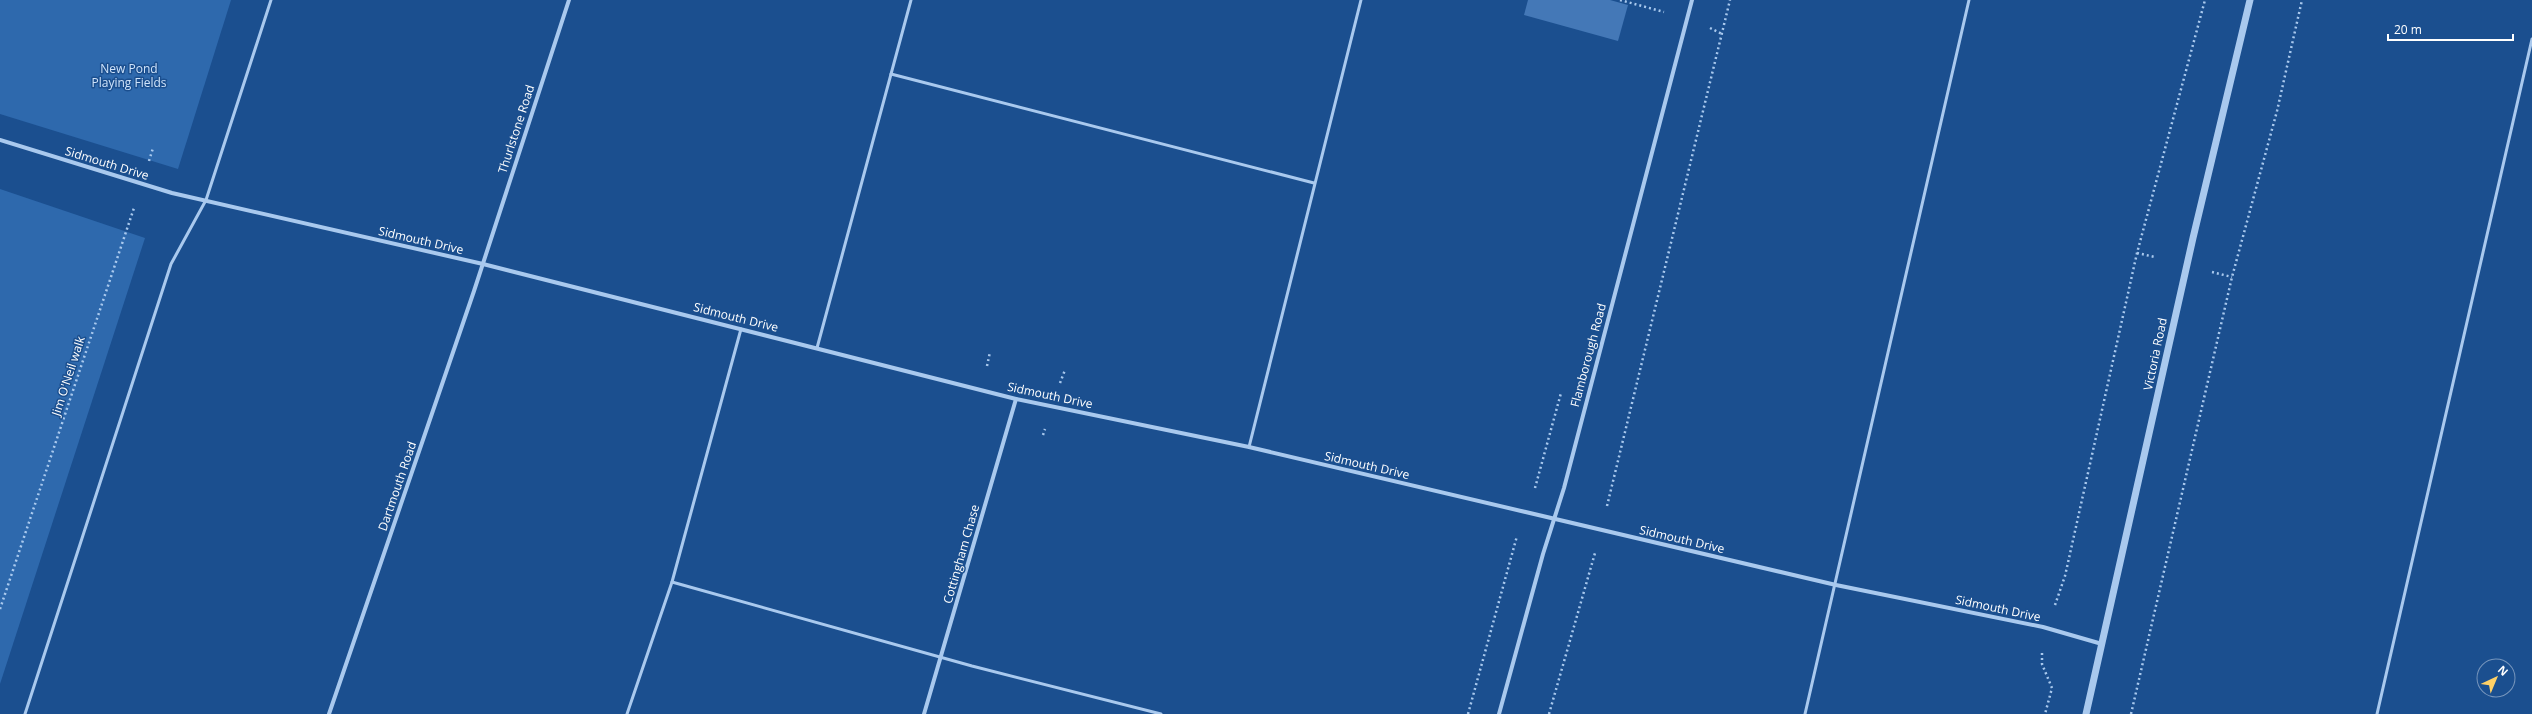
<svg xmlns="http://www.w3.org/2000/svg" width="2532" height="714" font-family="'Open Sans',sans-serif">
<rect width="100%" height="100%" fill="#1b4f8f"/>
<g fill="#2e69ad">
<polygon points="0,0 231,0 178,169 0,114"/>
<polygon points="0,189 145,238 0,684"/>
</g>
<polygon fill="#4478b7" points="1528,0 1610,0 1628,5 1618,41 1524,15"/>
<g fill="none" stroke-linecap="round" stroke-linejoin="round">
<g stroke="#a9c9ee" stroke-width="2.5" stroke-dasharray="2 3" stroke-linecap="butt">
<polyline points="1620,0 1664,12"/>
<polyline points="1710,28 1722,34"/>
<polyline points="149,161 153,148"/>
<polyline points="2137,253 2155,257"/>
<polyline points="2212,272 2232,277"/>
<polyline points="987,366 990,352"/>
<polyline points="1060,383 1065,370"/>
<polyline points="1043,435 1045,429"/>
<polyline points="1535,488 1561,393"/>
<polyline points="1607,506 1730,0"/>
<polyline points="2055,605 2065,576 2137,253 2205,0"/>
<polyline points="0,609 134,208"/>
<polyline points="2042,653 2042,664 2052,688 2045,714"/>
<polyline points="1468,714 1517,536"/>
<polyline points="1549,714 1595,553"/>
<polyline points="2131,714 2232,277 2277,111 2302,0"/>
</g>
<g stroke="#a9c9ee" stroke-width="3">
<polyline points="891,74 1314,183"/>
<polyline points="817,348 911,0"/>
<polyline points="1249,447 1361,0"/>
<polyline points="672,582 972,666 1161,714"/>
<polyline points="25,714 171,264 206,200 271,0"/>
<polyline points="627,714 672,582 741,329"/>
<polyline points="1805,714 1969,0"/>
<polyline points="2377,714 2532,39"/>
</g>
<g stroke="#a9c9ee" stroke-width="4">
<polyline points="0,140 172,193 483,264 1016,399 1249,447 1836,585 2043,627 2102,644"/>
<polyline points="329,714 474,291 569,0"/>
<polyline points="924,714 1016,399"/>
<polyline points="1499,714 1543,554 1564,488 1692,0"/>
</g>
<polyline stroke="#a9c9ee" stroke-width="7" points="2086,714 2193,238 2250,0"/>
</g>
<g text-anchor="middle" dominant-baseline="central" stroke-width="3" stroke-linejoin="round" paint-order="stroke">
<g font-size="12" fill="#cfe3fa" stroke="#1b4f8f">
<text x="129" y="68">New Pond<tspan x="129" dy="14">Playing Fields</tspan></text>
</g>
<g font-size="12" fill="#fff" stroke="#1b4f8f">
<text transform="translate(516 129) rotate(-72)">Thurlstone Road</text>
<text transform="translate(107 163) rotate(17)">Sidmouth Drive</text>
<text transform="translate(421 240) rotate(13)">Sidmouth Drive</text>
<text transform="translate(736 317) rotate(14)">Sidmouth Drive</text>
<text transform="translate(2155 354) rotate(-78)">Victoria Road</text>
<text transform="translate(1588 355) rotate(-75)">Flamborough Road</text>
<text transform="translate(68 376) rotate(-72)">Jim O'Neil walk</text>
<text transform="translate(1050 395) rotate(12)">Sidmouth Drive</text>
<text transform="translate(1367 465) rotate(13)">Sidmouth Drive</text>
<text transform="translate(397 486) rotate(-71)">Dartmouth Road</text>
<text transform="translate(1682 539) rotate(13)">Sidmouth Drive</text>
<text transform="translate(961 554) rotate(-74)">Cottingham Chase</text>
<text transform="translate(1998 608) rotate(12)">Sidmouth Drive</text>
</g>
</g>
<g transform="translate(2496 678) rotate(44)"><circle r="19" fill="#1b4f8f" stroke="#7695bc"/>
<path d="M0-3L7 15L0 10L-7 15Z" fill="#ffd166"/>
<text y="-6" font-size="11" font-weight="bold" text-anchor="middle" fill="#ffffff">N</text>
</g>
<path d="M2388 34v6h125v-6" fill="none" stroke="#ffffff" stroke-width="2"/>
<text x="2394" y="34" font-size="12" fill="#ffffff" stroke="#1b4f8f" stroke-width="3" paint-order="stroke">20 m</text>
</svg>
